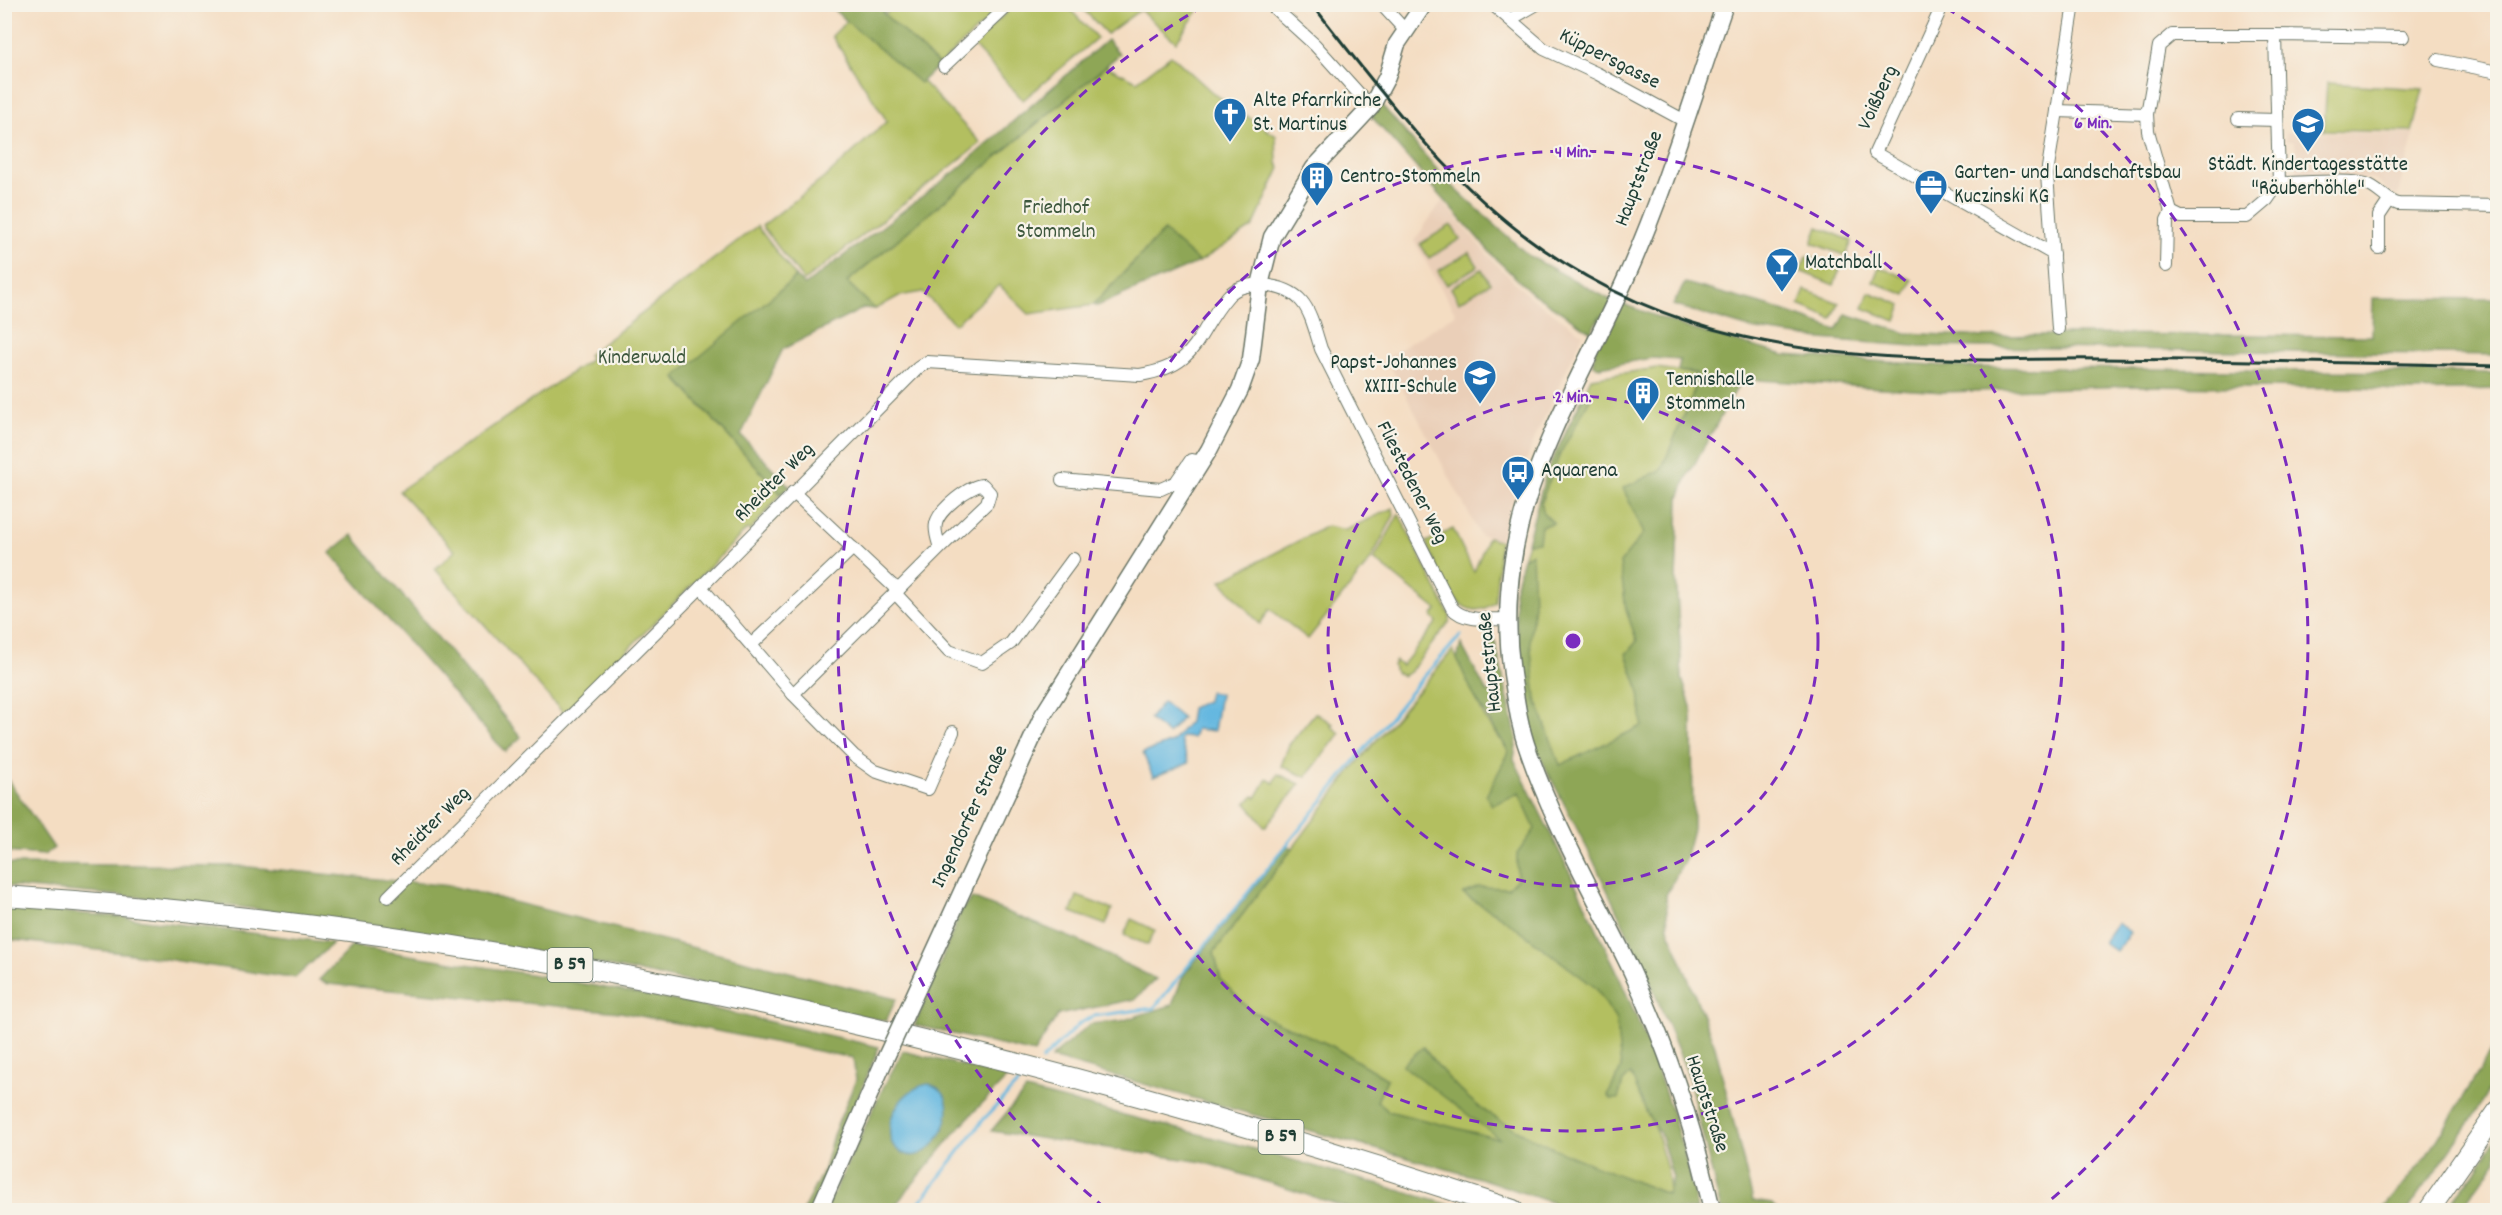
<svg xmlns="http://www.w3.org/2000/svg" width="2502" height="1215" font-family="Dekko,sans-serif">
<rect width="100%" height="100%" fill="#f7f3e8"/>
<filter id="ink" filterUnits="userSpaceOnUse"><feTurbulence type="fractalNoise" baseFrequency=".0167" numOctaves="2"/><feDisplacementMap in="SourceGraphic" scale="12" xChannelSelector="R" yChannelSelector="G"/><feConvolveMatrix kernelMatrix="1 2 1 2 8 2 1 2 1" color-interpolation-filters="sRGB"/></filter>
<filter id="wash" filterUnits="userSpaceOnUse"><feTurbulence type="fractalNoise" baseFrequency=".008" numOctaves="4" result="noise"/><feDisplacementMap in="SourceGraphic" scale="24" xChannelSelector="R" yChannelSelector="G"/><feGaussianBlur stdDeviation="1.35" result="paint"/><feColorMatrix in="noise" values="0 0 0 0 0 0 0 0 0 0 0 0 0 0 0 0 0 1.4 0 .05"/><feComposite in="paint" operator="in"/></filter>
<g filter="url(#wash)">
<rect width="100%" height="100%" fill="#f4ddc2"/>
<g fill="#eacfb8">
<polygon points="2286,132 2414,134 2397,197 2375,180 2362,178 2297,176 2297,154 2294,141 2286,141"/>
<polygon points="1442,201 1494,262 1530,297 1583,334 1534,440 1507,515 1500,541 1480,535 1386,358 1456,314 1414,241"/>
</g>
<g fill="#b3bf61" stroke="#697e4a" stroke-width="1.5">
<polygon points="895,4 989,5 996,12 939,65 885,15"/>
<polygon points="1015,5 1066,5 1097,38 1023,100 972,44"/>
<polygon points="1079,5 1202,5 1176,42 1140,10 1107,34"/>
<polygon points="856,12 981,143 804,281 762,226 828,175 887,121 832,36"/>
<polygon points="1171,55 1212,92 1276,136 1277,163 1280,168 1253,227 1199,262 1163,231 1093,305 1029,314 999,285 955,324 922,292 899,296 875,309 847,282 1106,66 1137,81"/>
<polygon points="2327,83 2423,89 2412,132 2324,130"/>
<polygon points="1451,225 1460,239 1429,258 1420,244"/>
<polygon points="757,226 796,277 675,378 781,494 750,531 747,529 564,714 435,569 455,551 399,491 591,359 588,355"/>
<polygon points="1818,227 1852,241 1846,256 1812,243"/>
<polygon points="1469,252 1478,266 1447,285 1438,271"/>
<polygon points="1807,256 1840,269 1834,285 1800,271"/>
<polygon points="1879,267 1912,280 1906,295 1873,282"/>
<polygon points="1481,269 1490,283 1459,302 1451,288"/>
<polygon points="1805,290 1839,303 1832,319 1799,305"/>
<polygon points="1869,292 1902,305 1896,321 1863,308"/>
<polygon points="1657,368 1722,378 1679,498 1676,578 1682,679 1692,710 1550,780 1532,718 1523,558 1561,443 1591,378"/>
<polygon points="1393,508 1394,515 1370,561 1308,639 1270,609 1260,624 1221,581 1327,526 1346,530"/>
<polygon points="1399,514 1450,616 1450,621 1410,672 1403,676 1395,672 1393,665 1396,661 1402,666 1437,622 1432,616 1437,610 1374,559"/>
<path d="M1453,529L1474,572L1488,537L1500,541L1495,602C1457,632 1439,569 1426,542Z"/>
<path d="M1453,650L1484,716L1509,752L1492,805L1519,793C1572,908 1630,1022 1660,1145C1664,1160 1673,1180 1667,1194L1388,1111L1377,1101L1387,1079L1332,1046L1251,1011L1200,971L1353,768Z"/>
<polygon points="1315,713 1333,724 1331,726 1340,733 1306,777 1281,766 1289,745"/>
<polygon points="1278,774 1300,784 1265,827 1246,803 1254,796 1256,798 1267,779 1274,783"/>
<polygon points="1077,896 1112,909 1106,925 1071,912"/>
<polygon points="1131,919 1155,930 1148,945 1124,935"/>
</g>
<g fill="#8ea657" stroke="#567246" stroke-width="1.5">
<polygon points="828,5 891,5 883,13 939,65 920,83"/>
<polygon points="1107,40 1120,54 847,282 875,309 864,308 783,349 741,435 790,487 781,494 675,377 796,277 805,285 957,170"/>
<polygon points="1379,102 1447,181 1529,256 1609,299 1691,329 1784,355 1962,367 2497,373 2497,389 2410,391 2365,388 2134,386 1944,392 1742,379 1686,479 1679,498 1676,578 1682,679 1692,710 1693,829 1685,859 1666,895 1668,928 1715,1046 1753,1201 1772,1204 1777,1210 1721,1210 1688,1075 1650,981 1593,860 1535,747 1522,705 1514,591 1523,558 1532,553 1534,605 1530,640 1536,699 1560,765 1642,726 1639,690 1626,654 1637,641 1626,610 1620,563 1644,533 1623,488 1661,470 1692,396 1696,373 1678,371 1680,360 1652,358 1600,367 1593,365 1600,315 1591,332 1532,293 1496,259 1372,117"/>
<polygon points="1164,231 1199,262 1097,306 1093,305"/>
<polygon points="1685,283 1768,306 1837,330 1846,314 1906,333 1986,337 2067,334 2372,336 2373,298 2497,299 2497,355 1914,346 1820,339 1756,330 1673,305"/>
<polygon points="1585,393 1591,397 1560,454 1541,502 1544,514 1554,523 1541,526 1539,542 1527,543 1546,473"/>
<polygon points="352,535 521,737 505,752 330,553"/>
<path d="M1489,641H1495L1517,739L1514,759C1584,905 1666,1050 1697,1210H1574L1486,1180L1051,1058L1090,1024L1121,1021L1172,1005L1183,976L1287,846L1293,848L1214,952L1221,980L1251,1011L1332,1046L1387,1079L1377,1101L1388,1111L1500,1139L1402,1065L1423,1047C1441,1071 1465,1099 1491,1115C1545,1149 1608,1170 1667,1194L1673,1178L1660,1133L1647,1114L1631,1074L1623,1082L1618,1099H1611L1608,1095L1621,1068L1616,1020L1596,988L1500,916L1463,894L1479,887L1508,888L1517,879V854L1535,829L1519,793L1492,805L1486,796L1509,752L1473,694L1457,659L1461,644L1487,692L1499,691Z"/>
<polygon points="4,780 8,780 54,848 44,855 5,852"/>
<path d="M4,864L238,866L451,886L896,999L886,1021C672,978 457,933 239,907C161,898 83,893 5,886Z"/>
<polygon points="972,898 1079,941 1156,979 1135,999 1058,1015 1034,1053 915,1025 961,911"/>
<polygon points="5,907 120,917 333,943 296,977 284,977 132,954 5,939"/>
<polygon points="352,946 541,976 688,1003 879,1047 812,1210 803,1210 824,1169 833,1135 856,1080 853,1058 620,1012 328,984 319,980"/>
<polygon points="2497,1042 2497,1076 2472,1119 2408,1210 2382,1210 2428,1155"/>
<polygon points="903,1051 1008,1077 965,1121 891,1210 826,1210 884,1086"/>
<polygon points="1026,1090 1222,1140 1468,1210 1355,1210 1203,1162 991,1131"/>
<polygon points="2497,1136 2497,1160 2460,1210 2445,1210 2475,1173"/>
</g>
<g fill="#64b7e0" stroke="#427a8a" stroke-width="1.5">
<polygon points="1209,692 1220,694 1214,731 1196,729 1193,738 1182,737 1180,739 1189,763 1153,777 1143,753 1172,742 1189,722 1191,708 1207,701"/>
<polygon points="1163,702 1182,718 1168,734 1149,719"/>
<polygon points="2117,923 2130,932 2116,952 2103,942"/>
<path d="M929,1084C975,1097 926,1185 893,1145C881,1121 903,1087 929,1084Z"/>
</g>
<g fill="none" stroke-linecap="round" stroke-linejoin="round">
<g stroke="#64b7e0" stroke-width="3">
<polyline points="1042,1060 1080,1023 1094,1016 1154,1008 1420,681 1461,635"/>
<polyline points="914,1210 984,1119 1022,1079"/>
</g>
</g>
</g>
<g filter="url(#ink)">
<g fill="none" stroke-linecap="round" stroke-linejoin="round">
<g stroke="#6a7566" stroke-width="14">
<g id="street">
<polyline points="1270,4 1315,45 1371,107"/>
<polyline points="1381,4 1404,29"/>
<polyline points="1492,4 1544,49 1598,74 1685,121"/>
<polyline points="1943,4 1875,153 2053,254"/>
<polyline points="1511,19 1537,4"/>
<polyline points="2438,60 2498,72"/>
<polyline points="944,66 1010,4"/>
<polyline points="2057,111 2147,114"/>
<polyline points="2238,119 2277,120"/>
<path d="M2279,183C2299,183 2350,179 2366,184C2379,188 2385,200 2398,204L2498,206"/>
<polyline points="2171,212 2181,217 2247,217 2267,200 2279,183 2275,35 2403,37"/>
<polyline points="2379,248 2379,216 2389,201"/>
<polyline points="2166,266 2167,220 2171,212 2148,131 2147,114 2159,46 2172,35 2275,35"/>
<polyline points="2058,329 2047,174 2074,4"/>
<polyline points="1062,480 1161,489 1176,482 1191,460 1202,462"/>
<path d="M793,492L892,585L899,589L940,548C938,541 934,531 936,524C938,510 970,485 983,485L990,493L987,503L940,548"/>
<polyline points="701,587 793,694 854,756 875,771 928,789 953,732"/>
<polyline points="899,589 895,593 949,651 982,663 1011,643 1073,559"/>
<polyline points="752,644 853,548"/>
<polyline points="793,694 895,593"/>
<path d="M388,897L701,587L918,368L927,362L1140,375C1201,365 1194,335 1228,296C1236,287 1250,284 1262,285C1307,289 1309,311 1321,349L1452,608C1464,622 1489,619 1506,619"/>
</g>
</g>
<g stroke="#6a7566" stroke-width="19">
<g id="secondary">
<polyline points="904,1018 1043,715 1209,450 1240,390 1251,359 1260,285 1272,237 1314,168 1371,107 1387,77 1397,44 1424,4"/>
<polyline points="819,1210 885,1059"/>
<path d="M1712,1210C1694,1128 1668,1049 1632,972C1598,901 1553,824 1528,750C1519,725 1516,700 1512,674C1490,517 1565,414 1626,278C1666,189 1693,96 1725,4"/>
</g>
</g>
<g stroke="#6a7566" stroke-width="22">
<g id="primary">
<path d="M4,896C520,929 1024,1048 1513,1210"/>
<polyline points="2429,1210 2498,1111"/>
</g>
</g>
<use href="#street" stroke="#fff" stroke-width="12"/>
<use href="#secondary" stroke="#fff" stroke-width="16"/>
<use href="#primary" stroke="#fff" stroke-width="20"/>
<path stroke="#1f3d34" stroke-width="3" d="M1312,4C1376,86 1438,169 1521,233C1665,343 1815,358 1989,360C2027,360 2064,358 2102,359C2234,360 2366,363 2498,366"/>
<g stroke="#6a7566" stroke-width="19" stroke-linecap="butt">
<polyline id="secondary-bridge" points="885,1059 904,1018"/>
</g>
<use href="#secondary-bridge" stroke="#fff" stroke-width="16"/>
</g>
</g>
<g fill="none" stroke="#7b2cbf" stroke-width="3" stroke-dasharray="10 8">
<circle cx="1573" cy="641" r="245"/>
<circle cx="1573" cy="641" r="490"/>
<path d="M1105 1208A735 735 0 0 1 1200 8M1946 8A735 735 0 0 1 2041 1208"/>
</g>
<defs>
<g id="church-pin" transform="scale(1.725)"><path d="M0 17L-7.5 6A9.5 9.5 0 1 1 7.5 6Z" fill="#1f6fb2" stroke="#f7f3e8"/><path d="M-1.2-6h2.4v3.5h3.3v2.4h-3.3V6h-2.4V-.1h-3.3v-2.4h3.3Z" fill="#fff"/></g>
<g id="school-pin" transform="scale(1.725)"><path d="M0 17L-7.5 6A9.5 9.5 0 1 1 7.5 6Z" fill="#1f6fb2" stroke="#f7f3e8"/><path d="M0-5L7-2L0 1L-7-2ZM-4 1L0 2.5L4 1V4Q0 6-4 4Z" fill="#fff"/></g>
<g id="building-pin" transform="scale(1.725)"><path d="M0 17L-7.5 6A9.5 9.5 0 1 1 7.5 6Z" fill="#1f6fb2" stroke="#f7f3e8"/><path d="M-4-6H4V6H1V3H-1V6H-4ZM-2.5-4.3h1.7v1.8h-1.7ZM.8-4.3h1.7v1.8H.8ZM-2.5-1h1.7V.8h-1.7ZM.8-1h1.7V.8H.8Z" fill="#fff"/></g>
<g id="office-pin" transform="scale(1.725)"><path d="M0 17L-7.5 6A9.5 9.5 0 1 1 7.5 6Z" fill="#1f6fb2" stroke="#f7f3e8"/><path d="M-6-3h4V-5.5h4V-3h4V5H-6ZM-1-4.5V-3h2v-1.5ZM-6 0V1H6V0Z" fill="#fff"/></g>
<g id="bar-pin" transform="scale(1.725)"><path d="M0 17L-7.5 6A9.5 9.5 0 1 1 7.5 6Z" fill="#1f6fb2" stroke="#f7f3e8"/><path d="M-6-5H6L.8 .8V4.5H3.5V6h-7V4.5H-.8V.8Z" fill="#fff"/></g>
<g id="bus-pin" transform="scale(1.725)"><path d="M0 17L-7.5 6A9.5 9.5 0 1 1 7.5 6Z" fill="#1f6fb2" stroke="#f7f3e8"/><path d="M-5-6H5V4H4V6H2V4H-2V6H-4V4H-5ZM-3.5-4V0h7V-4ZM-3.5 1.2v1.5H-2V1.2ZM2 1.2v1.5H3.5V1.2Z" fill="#fff"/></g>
</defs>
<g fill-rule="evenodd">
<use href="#church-pin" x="1230" y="114"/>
<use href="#school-pin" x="2308" y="124"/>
<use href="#building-pin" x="1317" y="178"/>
<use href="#office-pin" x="1931" y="186"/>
<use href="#bar-pin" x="1782" y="264"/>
<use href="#school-pin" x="1480" y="376"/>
<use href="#building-pin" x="1643" y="393"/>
<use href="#bus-pin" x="1518" y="472"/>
</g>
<g text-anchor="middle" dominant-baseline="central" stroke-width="4.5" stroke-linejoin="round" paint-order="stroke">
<g fill="#f7f3e8" stroke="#60746a" stroke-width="1.5">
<rect x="547.5" y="948" width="45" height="34" rx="4.5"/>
<rect x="1258.5" y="1120" width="45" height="34" rx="4.5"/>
</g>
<g font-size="20" font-weight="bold" fill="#1f3d34">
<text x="570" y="965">B 59</text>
<text x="1281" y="1137">B 59</text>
</g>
<g font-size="21" fill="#1f3d34" stroke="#f7f3e8">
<text transform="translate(1609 60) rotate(27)">Küppersgasse</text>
<text transform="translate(1879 98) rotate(-65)">Voißberg</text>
<text transform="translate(1640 179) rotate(-69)">Hauptstraße</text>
<text transform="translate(775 483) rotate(-45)">Rheidter Weg</text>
<text transform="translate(1411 483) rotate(63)">Fliestedener Weg</text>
<text transform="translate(1491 662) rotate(-96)">Hauptstraße</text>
<text transform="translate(971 817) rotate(-65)">Ingendorfer Straße</text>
<text transform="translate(431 827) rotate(-45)">Rheidter Weg</text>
<text transform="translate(1706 1104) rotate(72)">Hauptstraße</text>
</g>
<g font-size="21" fill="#1f3d34" stroke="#f7f3e8" text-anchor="start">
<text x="1253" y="102">Alte Pfarrkirche<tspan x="1253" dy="24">St. Martinus</tspan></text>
<text x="2308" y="166" text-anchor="middle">Städt. Kindertagesstätte<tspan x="2308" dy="24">"Räuberhöhle"</tspan></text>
<text x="1954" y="174">Garten- und Landschaftsbau<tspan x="1954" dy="24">Kuczinski KG</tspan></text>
<text x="1340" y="178">Centro-Stommeln</text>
<text x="1805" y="264">Matchball</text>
<text x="1457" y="364" text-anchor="end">Papst-Johannes<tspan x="1457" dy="24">XXIII-Schule</tspan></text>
<text x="1666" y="381">Tennishalle<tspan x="1666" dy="24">Stommeln</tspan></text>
<text x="1541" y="472">Aquarena</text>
</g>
<g font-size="21" fill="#3d573d" stroke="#f7f3e8">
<text x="1056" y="209">Friedhof<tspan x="1056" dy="24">Stommeln</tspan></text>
<text x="642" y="359">Kinderwald</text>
</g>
</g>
<circle cx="1573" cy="641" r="9" fill="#7b2cbf" stroke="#f7f3e8" stroke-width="3"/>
<g font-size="18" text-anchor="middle" font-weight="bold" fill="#7b2cbf" stroke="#f7f3e8" stroke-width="4.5" stroke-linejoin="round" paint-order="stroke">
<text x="2093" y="128">6 Min.</text>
<text x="1573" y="157">4 Min.</text>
<text x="1573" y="402">2 Min.</text>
</g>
<rect width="2502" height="1215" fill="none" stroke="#f7f3e8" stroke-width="24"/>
</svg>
